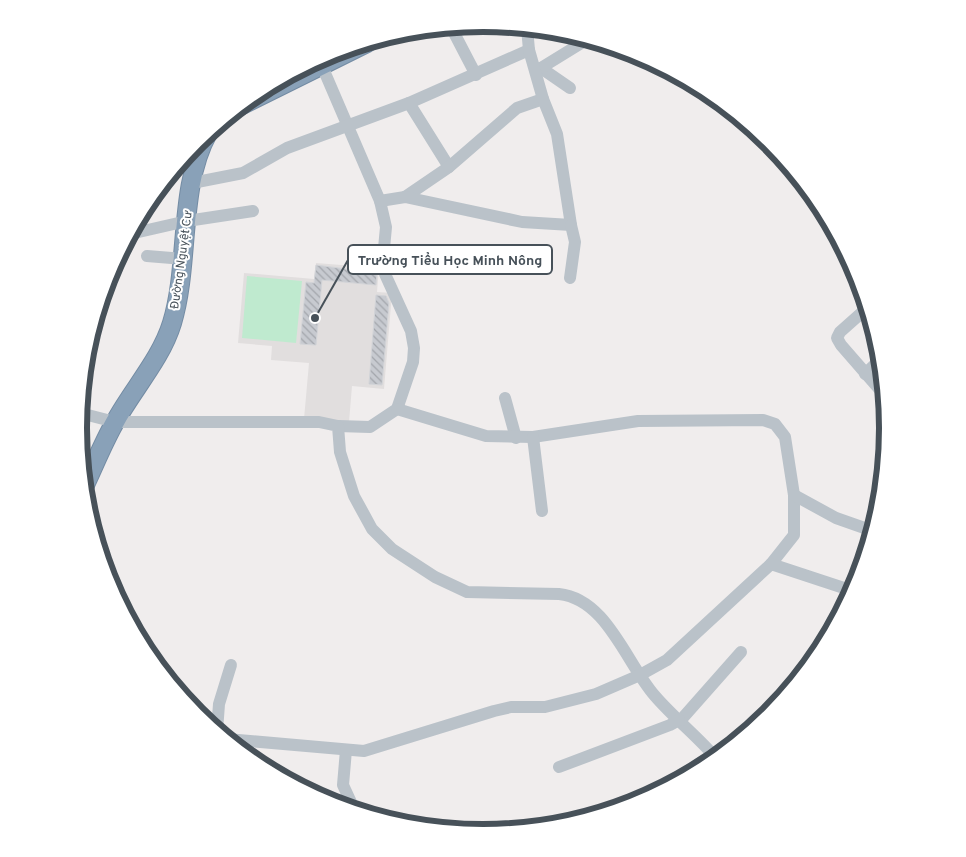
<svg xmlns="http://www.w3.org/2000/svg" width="966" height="857" font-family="Overpass,sans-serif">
<defs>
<pattern id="building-back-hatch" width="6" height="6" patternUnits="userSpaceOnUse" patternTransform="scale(1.25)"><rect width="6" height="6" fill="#c7cad0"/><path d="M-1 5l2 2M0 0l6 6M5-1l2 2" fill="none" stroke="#a3a6ac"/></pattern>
</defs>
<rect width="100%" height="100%" fill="#f0eded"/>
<polygon fill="#e1dede" points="316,263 379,268 377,292 392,293 384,389 352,386 349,422 304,419 309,363 271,360 272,346 238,343 244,273 314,279"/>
<polygon fill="#bfeacf" points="247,276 302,281 296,343 242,338"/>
<g fill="url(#building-back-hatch)" stroke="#d2d4d8">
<polygon points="316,265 377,273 376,285 322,280 316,345 300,344 306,282 314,283"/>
<polygon points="376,295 386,296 389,303 382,385 369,384"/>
</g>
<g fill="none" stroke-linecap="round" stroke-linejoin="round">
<g stroke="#748ca4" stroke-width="20">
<g id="highway">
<polyline points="242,105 367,43"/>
<path d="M84,487C94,466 103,443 115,422C133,389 161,359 172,323C190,264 178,187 208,133"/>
</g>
</g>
<g stroke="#bac2c9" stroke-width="12">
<polyline points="451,27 476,75"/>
<polyline points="322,66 380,201 386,227 383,259 385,274 411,331 414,348 413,362 397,409 370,427 338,426"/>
<polyline points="541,68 570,88"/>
<polyline points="536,71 588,39"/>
<polyline points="409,103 449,167"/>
<polyline points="192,183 243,173 287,148 409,103 529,50"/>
<polyline points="405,197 449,167 517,108 543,99"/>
<polyline points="380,201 405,197 522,222 571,225 557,134 543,99 529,50 527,28"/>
<polyline points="130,234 187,221 253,211"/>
<polyline points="147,256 184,259"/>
<polyline points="570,278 575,242 571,225"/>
<polyline points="867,308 840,332 837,338 841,345 881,391 884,391"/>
<polyline points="865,374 881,359"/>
<polyline points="505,398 516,438"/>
<polyline points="397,409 486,436 533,437 638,421 763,420 775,424 785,437 794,495 794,535 771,564"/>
<path d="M80,413L115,422H319L338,426L340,452L354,496L372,529L392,549L435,577L467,592L559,594C607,599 626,663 655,696C674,718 697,736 716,758"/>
<polyline points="533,437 542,511"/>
<polyline points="794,495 836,518 873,531"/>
<polyline points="680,721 741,652"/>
<polyline points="217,731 219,704 231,665"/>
<polyline points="227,739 364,751 494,711 511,707 545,707 596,694 640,675 667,660 771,564 853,591"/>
<polyline points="346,750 343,785 355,811"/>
<polyline points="559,767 670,725 679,720"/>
</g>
<use href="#highway" stroke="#89a1b8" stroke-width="18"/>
</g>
<g text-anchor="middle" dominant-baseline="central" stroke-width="4" stroke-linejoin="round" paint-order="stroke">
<g font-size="12" fill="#475159" stroke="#fff">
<text transform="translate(182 260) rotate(-82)">Đường Nguyệt Cư</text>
</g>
</g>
<path d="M0 0H966V857H0ZM87 428a396 396 0 1 1 792 0a396 396 0 1 1-792 0Z" fill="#fff" fill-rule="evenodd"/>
<path fill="none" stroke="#475159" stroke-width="6" d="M87 428a396 396 0 1 1 792 0a396 396 0 1 1-792 0Z"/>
<path fill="none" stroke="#475159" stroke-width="2" d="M315 318L348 260"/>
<circle fill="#475159" stroke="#fff" stroke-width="2" cx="315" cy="318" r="5"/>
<rect fill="#fff" stroke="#475159" stroke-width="2" x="348" y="245" width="204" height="29" rx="5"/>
<g font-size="14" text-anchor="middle" font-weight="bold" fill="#475159">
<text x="450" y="265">Trường Tiểu Học Minh Nông</text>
</g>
</svg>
